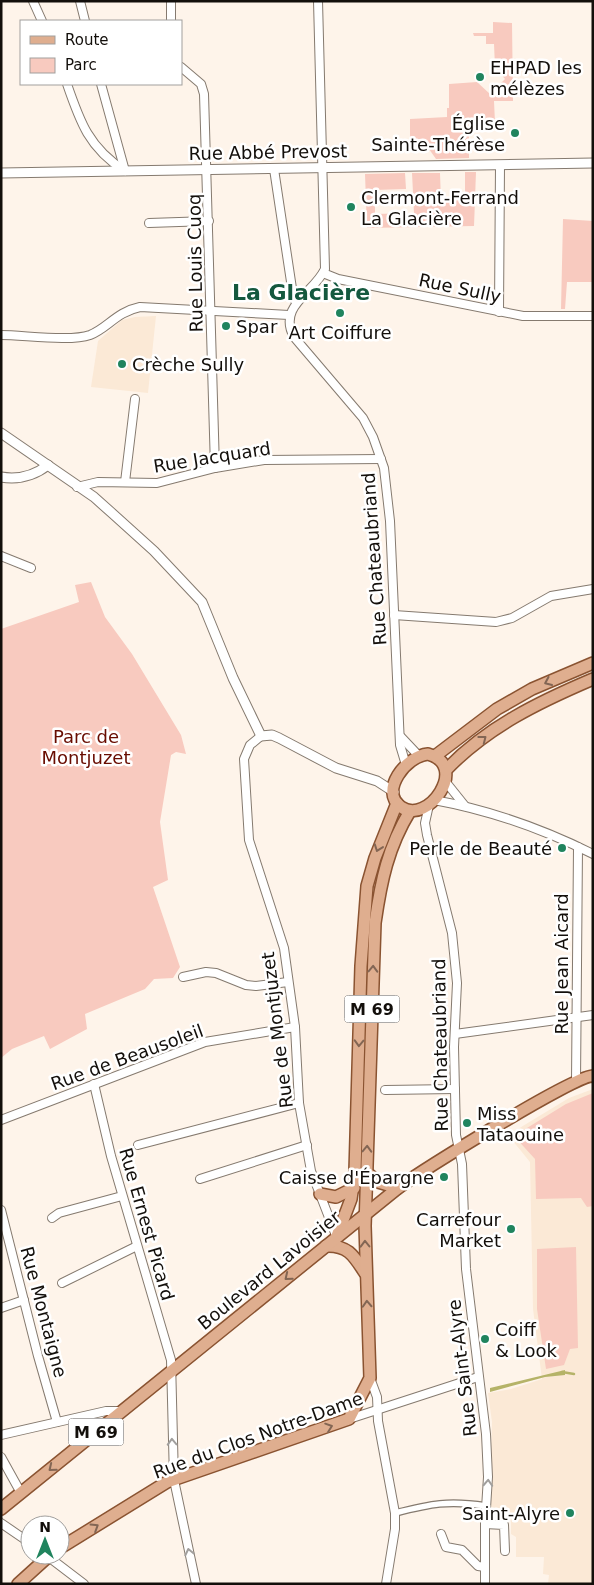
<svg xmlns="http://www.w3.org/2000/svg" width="594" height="1585" font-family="'DejaVu Sans',sans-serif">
<rect width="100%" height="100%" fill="#fef4ea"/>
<g fill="#fbe9d6">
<polygon points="156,316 148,393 91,387 98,341 122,320 135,317"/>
<polygon points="593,1089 593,1584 548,1584 549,1575 543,1574 544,1557 516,1557 516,1537 511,1534 511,1519 489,1520 492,1422 488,1393 511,1389 542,1379 533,1309 530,1162 508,1135 569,1098"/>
</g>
<g fill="#f8cabf">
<polygon points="493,22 512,23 513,101 494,101 495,123 469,122 469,158 436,159 422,139 410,139 410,119 447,117 447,108 449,108 449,84 477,82 490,94 505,79 495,67 494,44 486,44 486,36 474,36 473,33 493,33"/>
<polygon points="465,172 476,172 475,199 465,199"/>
<polygon points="405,173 406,189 375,190 375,214 414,213 412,173 440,173 441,201 475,200 474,226 367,228 365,174"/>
<polygon points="563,219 593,221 593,282 567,282 565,309 561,309"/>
<polygon points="91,582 105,617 132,654 181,735 186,754 176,752 171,755 160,822 168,880 153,887 180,967 173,978 154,979 145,989 85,1014 87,1029 50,1049 44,1036 12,1049 1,1058 1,629 79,602 75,585"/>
<polygon points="593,1093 593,1206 587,1207 581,1198 536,1199 535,1159 514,1136 566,1104"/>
<polygon points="576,1247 578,1348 570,1349 564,1365 546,1369 537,1309 537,1249"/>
</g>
<polygon fill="#b5b368" points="565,1370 565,1375 545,1377 490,1392 490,1388"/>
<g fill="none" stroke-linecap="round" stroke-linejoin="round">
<polyline stroke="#b5b368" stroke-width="2.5" points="562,1372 574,1374"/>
<g stroke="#857a6f" stroke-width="8">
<path id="pedestrian" d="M395,1513C431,1504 448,1500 486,1506"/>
</g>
<g stroke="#857a6f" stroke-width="10">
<g id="minor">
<polyline points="33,1 42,21"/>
<polyline points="80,1 85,21"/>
<polyline points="171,1 171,21"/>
<path d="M318,1L325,269C314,293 277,306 294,337L363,418L373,437L384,468L390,521L400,745L406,765"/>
<polyline points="181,67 201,84 204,94 215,468"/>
<path d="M67,84C80,122 89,148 125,171"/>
<polyline points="101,84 125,171"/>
<polyline points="274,169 293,295 296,303"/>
<polyline points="149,223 209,221"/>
<polyline points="323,273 338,279 523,316 593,316"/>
<polyline points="499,312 500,165"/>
<path d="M1,335C24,335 70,342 90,335C108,328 116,312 140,307L289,315"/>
<polyline points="125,482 135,399"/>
<polyline points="77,487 98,482 157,483 215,468 264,460 381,459"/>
<polyline points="1,556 31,568"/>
<polyline points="394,615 496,622 512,618 551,596 593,589"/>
<polyline points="261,736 250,745 244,759 249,840 284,948 295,1027 299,1103 311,1171 337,1238"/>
<polyline points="401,737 418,755"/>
<polyline points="445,781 465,806"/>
<path d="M434,800C489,810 543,829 593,854"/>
<polyline points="429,805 425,823 427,835 452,933 457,983 454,1047 456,1135 462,1164 466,1269 486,1434 488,1477 485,1524 485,1584"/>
<polyline points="183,977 206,972 216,973 246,985 256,986 288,982"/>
<polyline points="455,1034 593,1015"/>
<polyline points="576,1082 578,847"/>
<polyline points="94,1084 111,1156 171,1360 174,1480 196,1584"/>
<polyline points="385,1090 455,1089"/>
<polyline points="1,1120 205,1042 295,1027"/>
<polyline points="138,1145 299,1103"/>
<polyline points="200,1179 307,1145"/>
<polyline points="1,1210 38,1356 57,1422"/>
<polyline points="52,1218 59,1213 122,1196"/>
<polyline points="62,1283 137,1246"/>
<polyline points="1,1308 24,1300"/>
<polyline points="370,1378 377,1397 378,1421 395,1513 395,1529 386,1584"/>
<polyline points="349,1419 478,1377"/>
<polyline points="1,1435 106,1411 122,1411"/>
<polyline points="1,1457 21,1493"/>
<polyline points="1,1523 30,1543"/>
<polyline points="485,1524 504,1525 505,1551"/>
<polyline points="441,1534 446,1547 462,1550 478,1566 485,1567"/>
<polyline points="46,1555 84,1584"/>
</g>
</g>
<g stroke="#857a6f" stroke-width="11">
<g id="tertiary">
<polyline points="1,173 593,163"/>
<polyline points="1,433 94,497 113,514 154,551 202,602 233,678 261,736 272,735 279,738 336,768 377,781 394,792"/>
<path d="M1,477C19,480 34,476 48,465"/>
</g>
</g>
<g stroke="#8a5331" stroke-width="14">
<g id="primary">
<path d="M428,754C470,765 428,826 401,807C379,791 406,756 428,754Z"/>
<polyline points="435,756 497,709 532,689 593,663"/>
<path d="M446,770C487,727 539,702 593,679"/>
<polyline points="366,1172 378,1182 398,1188"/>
<polyline points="320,1194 336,1197 354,1188"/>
<polyline points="337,1236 351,1199 355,1171 361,966 367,886 375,858 397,803"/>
<path d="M326,1246C348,1245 354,1256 365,1273"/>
<path d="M1,1509L398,1188C420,1172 578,1073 593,1076"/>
<path d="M60,1548L167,1482L349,1419L370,1378L365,1226L375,923C381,881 388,847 410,811"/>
<polyline points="18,1584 50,1555"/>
</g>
</g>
<use href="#pedestrian" stroke="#fff" stroke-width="5.5"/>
<use href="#minor" stroke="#fff" stroke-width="8"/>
<use href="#tertiary" stroke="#fff" stroke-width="9"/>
<use href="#primary" stroke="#dfae8f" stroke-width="11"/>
</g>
<defs><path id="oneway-chevron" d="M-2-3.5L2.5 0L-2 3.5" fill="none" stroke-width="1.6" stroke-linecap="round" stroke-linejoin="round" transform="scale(1.25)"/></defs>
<g stroke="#836654">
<use href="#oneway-chevron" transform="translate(548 682) rotate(156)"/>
<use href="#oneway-chevron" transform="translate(483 739) rotate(-38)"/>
<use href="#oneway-chevron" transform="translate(378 848) rotate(110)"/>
<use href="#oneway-chevron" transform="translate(373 969) rotate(-88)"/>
<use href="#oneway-chevron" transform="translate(359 1043) rotate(92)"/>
<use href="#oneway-chevron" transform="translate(367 1149) rotate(-88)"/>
<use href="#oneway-chevron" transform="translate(365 1244) rotate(-91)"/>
<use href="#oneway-chevron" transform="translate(288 1277) rotate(141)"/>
<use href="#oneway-chevron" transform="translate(367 1304) rotate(-93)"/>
<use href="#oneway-chevron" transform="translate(329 1427) rotate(-19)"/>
<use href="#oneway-chevron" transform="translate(52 1468) rotate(141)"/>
<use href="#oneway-chevron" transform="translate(95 1527) rotate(-32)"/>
</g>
<g stroke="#a19f9d">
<use href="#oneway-chevron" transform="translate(172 1442) rotate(-92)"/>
<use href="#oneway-chevron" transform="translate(488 1483) rotate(-87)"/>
<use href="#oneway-chevron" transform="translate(189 1552) rotate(-103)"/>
</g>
<g fill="#20845e" stroke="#fff" stroke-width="2">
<circle cx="480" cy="77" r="5"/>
<circle cx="515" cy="133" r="5"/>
<circle cx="351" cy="207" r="5"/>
<circle cx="340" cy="313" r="5"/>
<circle cx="226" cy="326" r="5"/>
<circle cx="122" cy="364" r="5"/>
<circle cx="562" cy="848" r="5"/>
<circle cx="467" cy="1123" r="5"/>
<circle cx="444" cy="1177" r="5"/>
<circle cx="511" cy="1229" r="5"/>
<circle cx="485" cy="1339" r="5"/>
<circle cx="570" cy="1513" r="5"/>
</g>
<g text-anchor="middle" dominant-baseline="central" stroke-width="5" stroke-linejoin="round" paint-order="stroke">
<g fill="#fff" stroke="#5a5754" stroke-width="1">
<rect x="344.5" y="995.5" width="55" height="27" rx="4"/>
<rect x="68.5" y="1418.5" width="55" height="27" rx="4"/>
</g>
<g font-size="16" font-weight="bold" fill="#130f0b">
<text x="372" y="1009">M 69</text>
<text x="96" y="1432">M 69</text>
</g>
<g font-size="18" fill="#130f0b" stroke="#fff" text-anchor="start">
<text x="490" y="67">EHPAD les<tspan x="490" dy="21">mélèzes</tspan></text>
<text x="505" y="123" text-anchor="end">Église<tspan x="505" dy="21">Sainte-Thérèse</tspan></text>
<text x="361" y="197">Clermont-Ferrand<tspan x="361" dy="21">La Glacière</tspan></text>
<text x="236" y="326">Spar</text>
<text x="340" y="332" text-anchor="middle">Art Coiffure</text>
<text x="132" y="364">Crèche Sully</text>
<text x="552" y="848" text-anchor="end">Perle de Beauté</text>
<text x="477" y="1113">Miss<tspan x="477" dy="21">Tataouine</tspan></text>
<text x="434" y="1177" text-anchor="end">Caisse d'Épargne</text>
<text x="501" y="1219" text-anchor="end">Carrefour<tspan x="501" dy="21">Market</tspan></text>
<text x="495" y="1329">Coiff<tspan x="495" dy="21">&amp; Look</tspan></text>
<text x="560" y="1513" text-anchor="end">Saint-Alyre</text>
</g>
<g font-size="18" fill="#130f0b" stroke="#fff">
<text transform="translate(268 152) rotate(-1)">Rue Abbé Prevost</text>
<text transform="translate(195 263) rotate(-91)">Rue Louis Cuoq</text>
<text transform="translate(460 288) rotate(12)">Rue Sully</text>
<text transform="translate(212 457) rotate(-9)">Rue Jacquard</text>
<text transform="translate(374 559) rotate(-94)">Rue Chateaubriand</text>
<text transform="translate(561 964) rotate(-90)">Rue Jean Aicard</text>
<text transform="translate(277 1030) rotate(-97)">Rue de Montjuzet</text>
<text transform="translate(440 1045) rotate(-91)">Rue Chateaubriand</text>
<text transform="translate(127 1057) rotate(-20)">Rue de Beausoleil</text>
<text transform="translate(147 1224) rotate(74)">Rue Ernest Picard</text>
<text transform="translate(269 1270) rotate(-39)">Boulevard Lavoisier</text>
<text transform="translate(44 1312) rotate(75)">Rue Montaigne</text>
<text transform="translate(462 1368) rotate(-97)">Rue Saint-Alyre</text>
<text transform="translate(258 1435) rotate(-20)">Rue du Clos Notre-Dame</text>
</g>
<g font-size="18" fill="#680c00" stroke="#fff">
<text x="86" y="736">Parc de<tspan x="86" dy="21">Montjuzet</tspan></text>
</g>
<g font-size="22" font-weight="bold" fill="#14583e" stroke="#fff">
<text x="301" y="292">La Glacière</text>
</g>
</g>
<rect width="594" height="1585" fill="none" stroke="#130f0b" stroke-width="5"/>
<rect x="20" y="20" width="162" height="65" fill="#ffffff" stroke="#a19f9d"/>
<rect x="30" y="36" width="25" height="8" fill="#dfae8f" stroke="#a19f9d"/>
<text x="65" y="45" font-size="15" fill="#130f0b">Route</text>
<rect x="30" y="58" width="25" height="15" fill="#f8cabf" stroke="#a19f9d"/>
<text x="65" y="70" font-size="15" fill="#130f0b">Parc</text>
<g transform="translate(45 1540)"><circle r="24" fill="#ffffff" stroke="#a19f9d"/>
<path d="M0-4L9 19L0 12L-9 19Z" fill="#20845e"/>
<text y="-8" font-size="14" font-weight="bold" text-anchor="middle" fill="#130f0b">N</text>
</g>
</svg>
